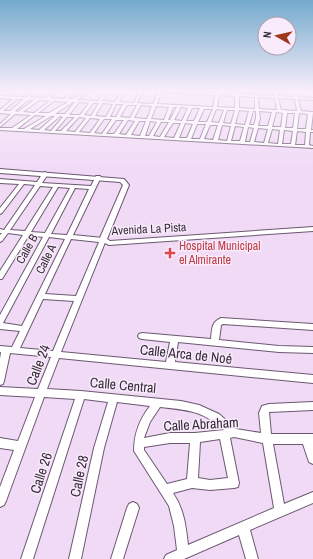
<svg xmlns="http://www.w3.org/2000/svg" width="313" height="559" font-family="'Archivo Narrow',sans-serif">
<rect width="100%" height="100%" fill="#f1daf6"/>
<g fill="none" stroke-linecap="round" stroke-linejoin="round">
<g stroke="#6c5871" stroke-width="2">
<g id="minor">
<path d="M33,91H37L30,97L46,98L53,91H57L50,98L64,99L71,91H75L68,99C76,100 81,91 90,91L77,100L98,101L105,91H109L102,101L115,102L121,91H125L119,102L134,103L139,91H143L137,103L153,104L158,92L152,91L216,93V91H220L219,93L235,94V91H239V94L254,95V91H258V95L274,96L273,91H277L278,96L294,97L293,91H297L298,97L313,98V100L298,99L301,111L313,112L311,130H313V132H310L309,145L313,146V148L0,130V128H12L31,115L15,114L0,127V124L11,114L0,113V110L13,99L0,98V96L26,97ZM161,92L215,95L213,107L157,104ZM219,95L235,96V108L217,107ZM239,96L255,97V109L239,108ZM258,97L275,98L277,110L259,109ZM278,98L295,99L297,111L281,110ZM17,99H24L10,111H3ZM28,100H34L18,112L15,111ZM39,100L50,101L34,113L23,112ZM54,101L68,102L49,113H38ZM73,102H75L65,114H55ZM79,102L89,103L80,115H69ZM93,103H99L91,116L84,115ZM103,103L113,104L106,117L95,116ZM116,104H123L116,117H110ZM127,105H137L130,118L120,117ZM141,105L152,106L147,119L134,118ZM156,106L169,107L164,120L151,119ZM173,107H177L170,120H168ZM181,107L188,108L182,121L174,120ZM192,108H200L194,121H186ZM204,109H213L207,122H198ZM216,109L224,110L219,123L211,122ZM227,110H235L231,124L223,123ZM239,110L249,111L245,125L235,124ZM253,111H256V118L254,125H249ZM259,111L272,112L268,126H258L260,118ZM276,112L283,113L281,127H272ZM287,113H295L293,128H285ZM299,113L308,114L306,129H297ZM35,115L46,116L24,129H17ZM51,116H55L39,130L30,129ZM60,116L63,117L51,131L44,130ZM67,117H75L61,131H55ZM79,117L86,118L75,132L66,131ZM90,118L100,119L90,133L79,132ZM104,119H112L102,134L94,133ZM116,120H124L114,134H106ZM128,120L135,121L126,135L119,134ZM139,121H146L140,136L131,135ZM150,121L157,122L149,136H145ZM161,122H169L160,137L153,136ZM173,123H181L174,138L164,137ZM185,123L193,124L187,138H179ZM197,124H206L200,139H191ZM210,125H218L213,140L204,139ZM222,125L231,126L227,141L218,140ZM235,126L244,127L240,141H231ZM248,127L254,128L250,142H245ZM258,128L268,129L264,143L254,142ZM272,129L280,130L278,144L268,143ZM284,130L293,131L291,144H282ZM297,131L306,132L305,145H295Z"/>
<path d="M45,172L48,174L42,183L91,186L96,176H100L101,177L73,235L103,238L106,240L61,352L166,362L170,342L142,339L139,338L138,336L139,334L142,333L211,339C212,330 211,322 221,318L313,324V330L223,324L221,325L219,340L279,346L313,347V353L279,352L178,342L175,362L313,375V383L59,358L47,389L81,391L181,401L199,405L219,414L236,429L261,433L259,413L262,406L269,404L313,402V410L269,412L271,434H313V464L309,462L303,444H273L284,504L313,492V503L250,530L258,559H246L239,535L184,559H164L166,555L177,550L174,526L169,506L134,451C134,434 139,420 150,406L117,402L104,448L81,559H69L94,448L108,402L84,399L33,559H21L75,399L44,397L6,501L4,505L0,507V487L14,450L0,448V438L18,441L35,397L0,395V387L38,389L51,357L10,353L4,381L3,384L0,385V359L1,352H0V346L12,347L20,331L0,329V315L43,237L29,235L2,279H0V271L23,235L8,233L2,241L0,242V235L2,233H0V229L4,230L35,185L24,184L2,213L0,214V208L19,184L0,183V179L37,182L43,173ZM40,186L53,187L25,231L10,230ZM58,187L70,188L45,233L31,232ZM75,188L89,189L67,235L51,234ZM49,237L65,239L22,326L3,323ZM71,239L99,242L76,296L45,294ZM43,299L74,301L53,351L20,348ZM160,407C187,410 202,410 224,430L195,433H170L144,438L150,422ZM234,437L263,443L274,508L188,545C186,527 184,509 173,493L192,488L210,490L234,488L238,487L239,483L230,438ZM220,439L228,478L210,480L198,478L200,442ZM170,443H190L187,479L167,484L144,450V447Z"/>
<polygon points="133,502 137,504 139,508 123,559 111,559 127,508 129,504"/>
</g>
</g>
<g stroke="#6c5871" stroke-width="2">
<polygon id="major" points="0,169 124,179 129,185 107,239 110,241 313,227 313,231 109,245 99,240 123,185 120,182 0,173"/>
</g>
<use href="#minor" fill="#fff" fill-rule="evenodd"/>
<use href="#major" fill="#fff" fill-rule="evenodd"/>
</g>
<linearGradient id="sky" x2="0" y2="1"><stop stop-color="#73aacc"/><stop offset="0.54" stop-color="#f9eefb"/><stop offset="1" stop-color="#f9eefb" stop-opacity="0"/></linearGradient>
<rect width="313" height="169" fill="url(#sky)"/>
<path fill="#e0444e" stroke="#f9ebfc" stroke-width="1.5" d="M168 247h4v4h4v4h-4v4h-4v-4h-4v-4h4z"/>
<g text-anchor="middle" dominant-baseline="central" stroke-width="3" stroke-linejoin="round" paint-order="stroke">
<g font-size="12" fill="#362d38" stroke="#f9ebfc">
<text transform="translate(149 229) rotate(-3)">Avenida La Pista</text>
<text transform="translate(27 249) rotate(-61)">Calle B</text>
<text transform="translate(46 259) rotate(-64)">Calle A</text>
</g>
<g font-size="12" fill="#be3a42" stroke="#f9ebfc" text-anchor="start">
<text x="179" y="246">Hospital Municipal<tspan x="179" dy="14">el Almirante</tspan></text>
</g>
<g font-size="14" fill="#362d38" stroke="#f9ebfc">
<text transform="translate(186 354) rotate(6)">Calle Arca de Noé</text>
<text transform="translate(38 365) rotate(-69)">Calle 24</text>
<text transform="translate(123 385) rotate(5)">Calle Central</text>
<text transform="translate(201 424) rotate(-3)">Calle Abraham</text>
<text transform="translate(41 473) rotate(-72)">Calle 26</text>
<text transform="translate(79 476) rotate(-78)">Calle 28</text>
</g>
</g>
<g transform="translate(277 36) rotate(278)"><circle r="19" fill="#f9ebfc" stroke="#ab9fae"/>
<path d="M0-3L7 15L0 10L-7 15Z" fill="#9f371a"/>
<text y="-6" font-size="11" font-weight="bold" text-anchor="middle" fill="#362d38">N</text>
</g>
</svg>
